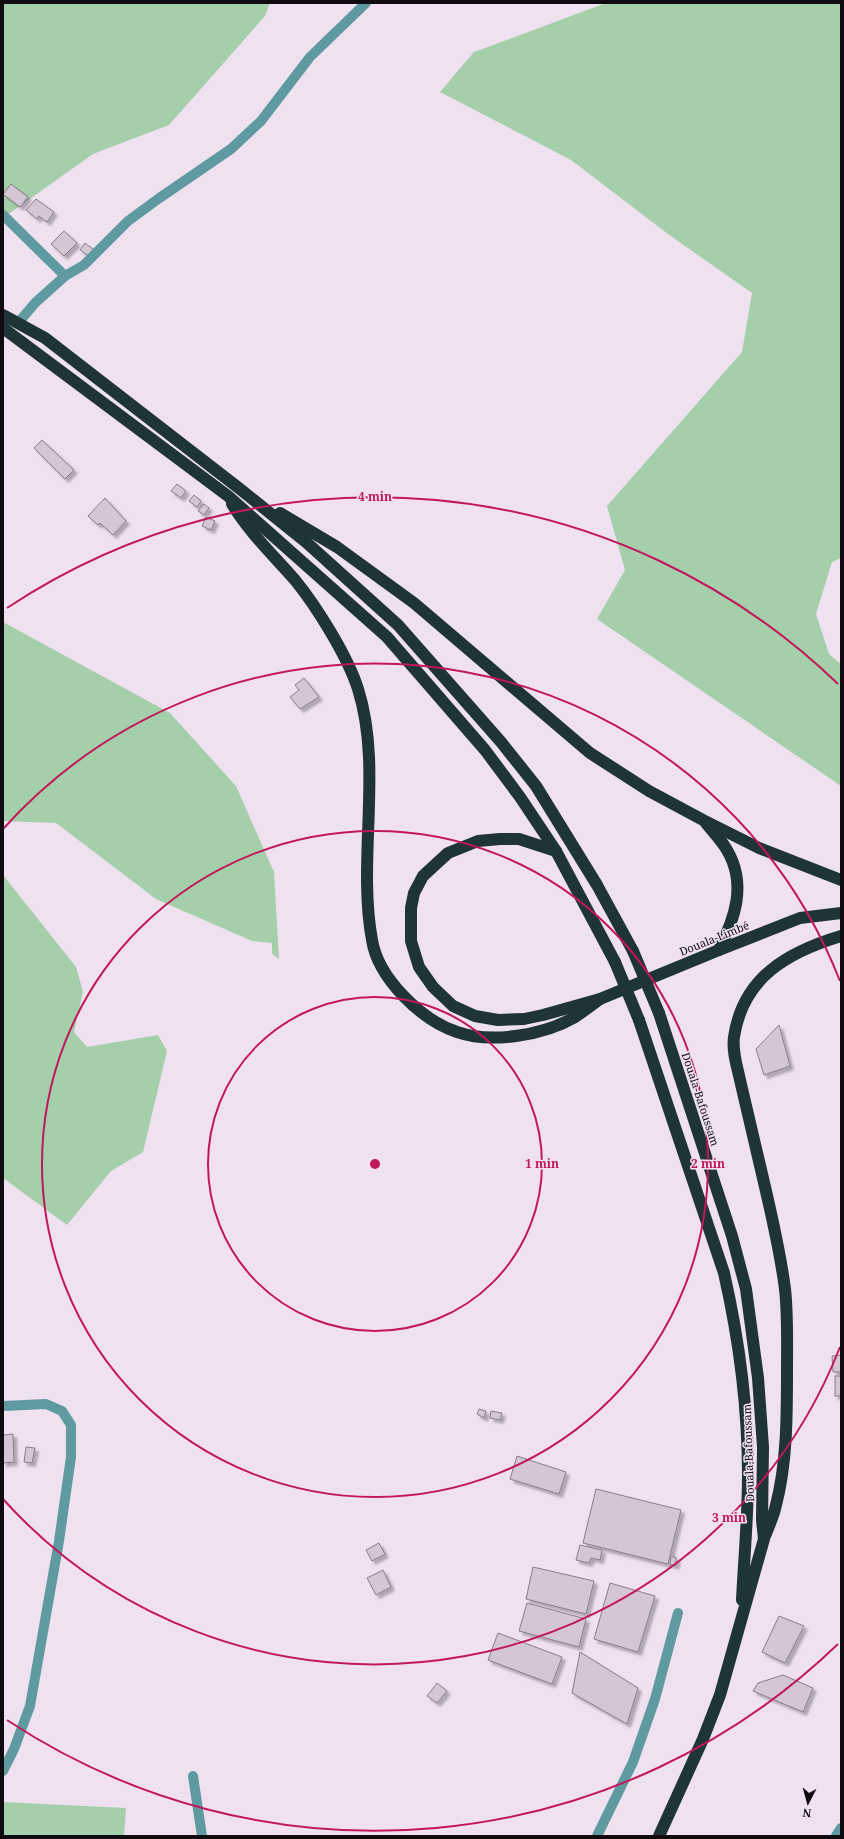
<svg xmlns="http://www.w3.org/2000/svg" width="844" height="1839" font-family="'Noto Serif',serif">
<defs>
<filter id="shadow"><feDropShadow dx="3.5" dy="3.5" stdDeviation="1" flood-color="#0004"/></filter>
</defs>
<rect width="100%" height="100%" fill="#f0e1f0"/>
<g fill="#a5cfab">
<polygon points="3,3 270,3 265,16 169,125 93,154 3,218"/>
<polygon points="606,3 841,3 841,558 832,562 816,614 829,654 841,664 841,786 597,619 625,570 607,506 742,352 752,293 668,234 571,160 440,92 474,52"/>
<polygon points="3,622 170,713 236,786 274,872 279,959 272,954 272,943 252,941 156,899 56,823 3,821"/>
<polygon points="3,875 76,967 83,992 74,1032 87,1047 158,1035 167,1051 143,1152 111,1171 67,1225 3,1178"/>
<polygon points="3,1802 126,1808 124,1836 3,1836"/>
</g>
<g fill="#d4c6d4" stroke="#897c89" filter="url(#shadow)">
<polygon points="11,184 28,197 20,207 3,194"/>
<polygon points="36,199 54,212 47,222 39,216 37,219 26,210"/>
<polygon points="64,231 77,243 64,256 51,244"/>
<polygon points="85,243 94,250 89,256 80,250"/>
<polygon points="42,440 74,470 65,479 34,448"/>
<polygon points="177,484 186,491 181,498 171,491"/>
<polygon points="194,495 201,501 197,507 189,501"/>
<polygon points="105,498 126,521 113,535 100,523 98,525 88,516"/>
<polygon points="204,504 209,508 204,515 198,511"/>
<polygon points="206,517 215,521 211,530 202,526"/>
<polygon points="304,678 319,697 300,709 290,697 299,690 295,685"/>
<polygon points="779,1025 790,1066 764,1075 756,1049"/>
<polygon points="841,1355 841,1372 833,1372 832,1356"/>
<rect x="835" y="1376" width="6" height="20"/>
<polygon points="479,1409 486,1411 484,1418 477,1414"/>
<polygon points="491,1411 502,1413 500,1420 490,1418"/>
<polygon points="13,1434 14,1462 3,1463 3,1435"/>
<polygon points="26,1447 35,1448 32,1463 24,1462"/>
<polygon points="517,1456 566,1472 559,1494 510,1479"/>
<polygon points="596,1489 681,1510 668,1564 583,1543"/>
<polygon points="379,1543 385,1554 372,1561 366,1550"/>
<polygon points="580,1545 602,1550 600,1560 591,1558 589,1563 576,1560"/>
<polygon points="671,1557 676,1557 676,1565 670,1565"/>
<polygon points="533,1567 594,1581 586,1614 526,1599"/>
<polygon points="383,1570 391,1587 376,1595 367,1578"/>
<polygon points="610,1583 655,1596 638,1652 594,1639"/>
<polygon points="527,1603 586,1619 579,1647 519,1631"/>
<polygon points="779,1616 804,1626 785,1663 762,1652"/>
<polygon points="498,1633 562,1657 552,1684 488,1660"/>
<polygon points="580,1652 638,1688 627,1724 572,1693"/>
<polygon points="783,1675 813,1688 803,1712 753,1691 758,1683"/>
<polygon points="437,1683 447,1691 437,1703 427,1696"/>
</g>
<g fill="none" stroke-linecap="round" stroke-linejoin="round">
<g stroke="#5f9aa0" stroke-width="10">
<polyline points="3,215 65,276 35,303 18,323"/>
<polyline points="65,276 84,265 128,221 158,199 231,149 261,121 310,57 366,3"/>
<polyline points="3,1406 46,1404 62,1411 71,1425 71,1457 59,1541 30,1706 14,1749 3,1771"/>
<polyline points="193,1776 202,1836"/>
<polyline points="597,1836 633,1762 655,1699 678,1613"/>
<polyline points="836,1836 841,1828"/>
</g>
<g stroke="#1e3436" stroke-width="12">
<polyline points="3,315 45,338 240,489 306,542 398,625 501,742 536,786 597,885 633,951"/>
<polyline points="3,328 228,496 387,637 485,750 520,797 556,851 615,962"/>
<path d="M232,504C249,532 273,555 295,580C317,607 348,657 358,689C383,768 357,859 372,940C378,978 421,1020 457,1032C492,1044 544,1035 575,1017C584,1011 592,1005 600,999"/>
<polyline points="280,513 337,547 414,603 590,753 649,791 703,820 759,848 841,880"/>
<path d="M706,823C713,832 722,841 727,850C747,884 735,918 719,950"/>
<polyline points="556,851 519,839 500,839 478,841 448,853 423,876 414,893 411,908 411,941 419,967 433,987 453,1006 475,1016 498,1020 524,1019 543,1015 600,999 719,950 800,918 841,913"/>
<path d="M639,1020L724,1273C739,1339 748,1408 748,1476C748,1517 744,1559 742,1600"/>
<path d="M765,1536C769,1526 774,1515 776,1505C787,1463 787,1415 787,1372C787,1344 788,1316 785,1289C780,1250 771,1212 762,1174C755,1143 747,1111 740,1080C737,1066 732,1051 734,1037C743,977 788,952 841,936"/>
<polyline points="659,1836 703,1739 720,1695 764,1539 762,1520 763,1447 758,1378 746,1289 732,1236 659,1013"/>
</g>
<g stroke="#1e3436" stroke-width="12">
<polyline points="633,951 659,1013"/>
<polyline points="615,962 639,1020"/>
</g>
</g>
<g fill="none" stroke="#c2185b" stroke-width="2">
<circle cx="375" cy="1164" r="167"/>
<circle cx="375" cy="1164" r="333"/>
<path d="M840 1347A500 500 0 0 1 3 1499M3 829A500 500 0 0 1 840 981"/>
<path d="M838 1644A667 667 0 0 1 7 1720M7 608A667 667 0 0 1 838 684"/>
</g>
<g text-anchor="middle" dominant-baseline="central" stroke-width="3" stroke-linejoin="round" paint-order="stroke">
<g font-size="11" fill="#0f0b10" stroke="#f0e1f0">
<text transform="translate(714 938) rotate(-22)">Douala-Limbé</text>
<text transform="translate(701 1099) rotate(72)">Douala-Bafoussam</text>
<text transform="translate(748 1453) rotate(-92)">Douala-Bafoussam</text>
</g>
</g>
<circle cx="375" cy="1164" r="6" fill="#c2185b" stroke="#f0e1f0" stroke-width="2"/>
<g font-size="12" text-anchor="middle" font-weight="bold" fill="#c2185b" stroke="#f0e1f0" stroke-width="3" stroke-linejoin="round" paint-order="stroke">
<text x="375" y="501">4 min</text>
<text x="542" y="1168">1 min</text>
<text x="708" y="1168">2 min</text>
<text x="729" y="1522">3 min</text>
</g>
<rect width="844" height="1839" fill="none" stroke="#0f0b10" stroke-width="8"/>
<g transform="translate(808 1803) rotate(186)" stroke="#f0e1f0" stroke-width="3" paint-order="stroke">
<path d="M0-3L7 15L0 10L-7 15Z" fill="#0f0b10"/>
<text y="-6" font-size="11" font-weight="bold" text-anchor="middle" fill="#0f0b10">N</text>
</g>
</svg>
